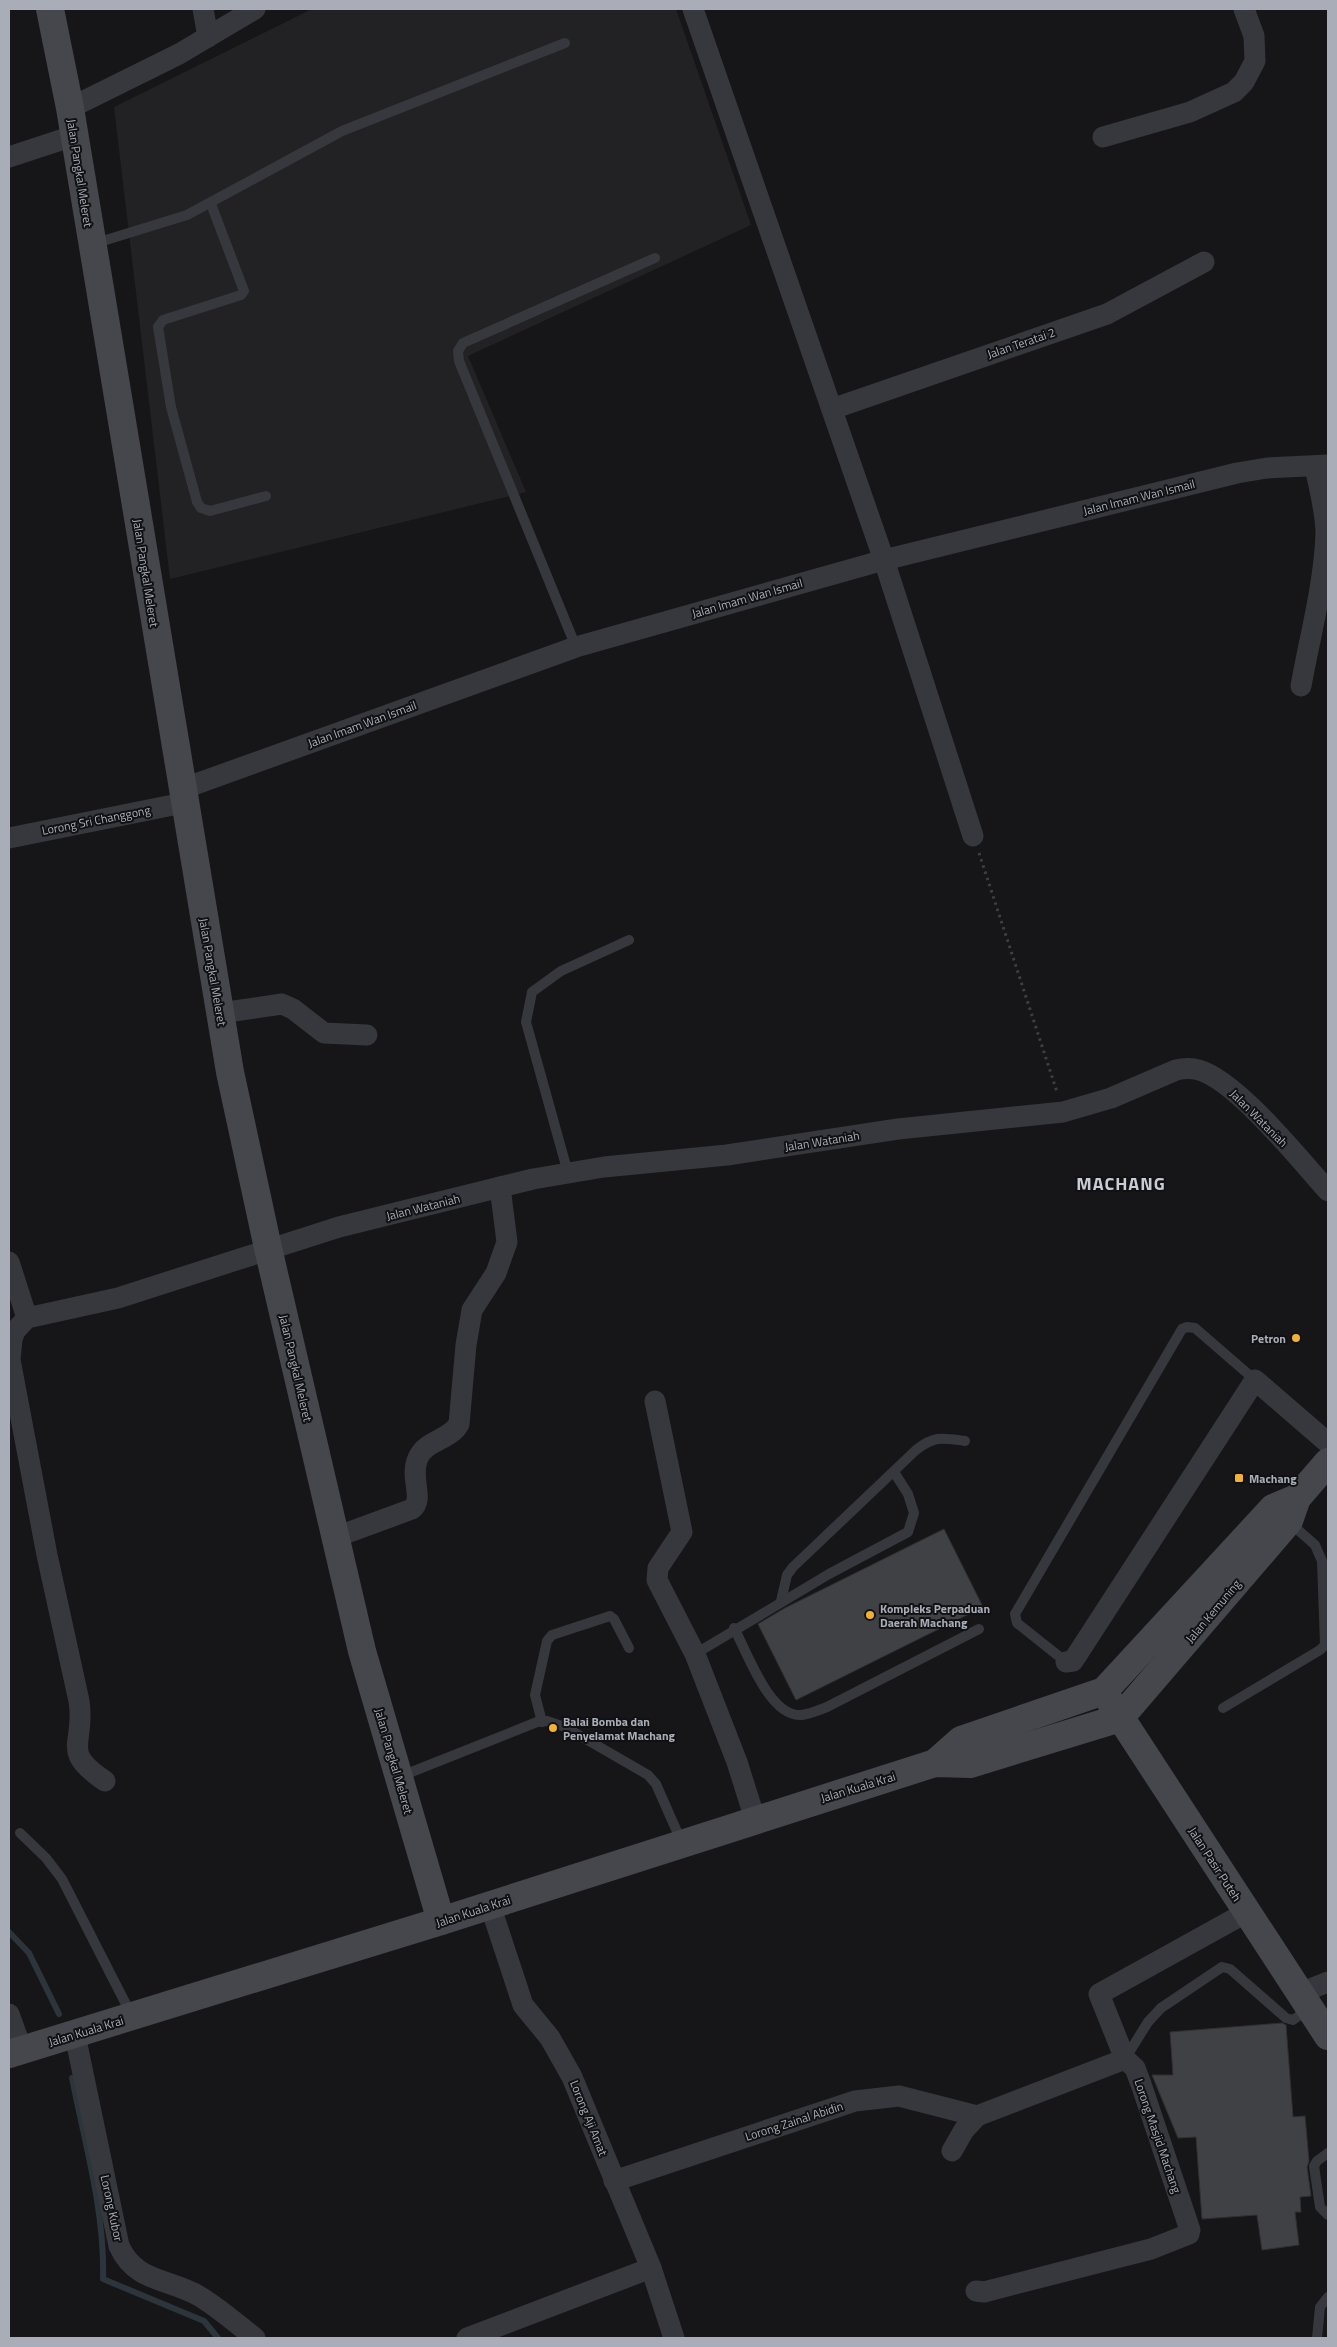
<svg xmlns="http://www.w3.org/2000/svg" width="1337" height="2347" font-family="'Titillium Web',sans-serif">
<rect width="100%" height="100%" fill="#161618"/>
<polygon fill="#222225" points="312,9 676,9 751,225 468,356 526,492 170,579 114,107"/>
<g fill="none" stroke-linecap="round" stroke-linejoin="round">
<g stroke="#2c353c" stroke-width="6">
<polyline points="9,1932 29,1953 59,2014"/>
<path d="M72,2078C85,2144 105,2212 103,2279L204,2321L218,2338"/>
</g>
</g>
<g fill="#404145" stroke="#303034">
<polygon points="944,1529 983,1607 796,1700 758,1624 785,1608"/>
<polygon points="1282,2023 1286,2025 1293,2117 1305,2116 1309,2161 1307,2167 1311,2196 1300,2197 1301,2212 1295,2212 1299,2245 1262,2250 1257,2215 1202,2219 1196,2137 1178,2138 1152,2075 1173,2075 1170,2032"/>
</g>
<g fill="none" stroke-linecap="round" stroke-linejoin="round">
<polyline stroke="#3d3f44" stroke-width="3" stroke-dasharray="2.5 4" stroke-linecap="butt" points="979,853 1057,1092"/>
<g stroke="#37383d" stroke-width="10">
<polyline points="211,204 244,291 241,295 163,320 158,327 171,407 197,502 201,508 210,511 266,496"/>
<polyline points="93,244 187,215 342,131 565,43"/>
<polyline points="576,647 459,361 458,351 463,343 655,258"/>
<polyline points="568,1173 526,1022 532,992 561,971 629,940"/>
<path d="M781,1601L787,1575L793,1567L916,1450C935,1435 943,1438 965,1441"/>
<path d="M734,1628C747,1652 769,1716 800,1715C808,1715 819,1710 827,1707L979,1629"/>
<polyline points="695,1654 829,1574 908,1532 914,1513 908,1494 894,1472"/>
<polyline points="1066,1662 1017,1623 1015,1614 1182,1329 1187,1327 1195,1328 1255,1380"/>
<polyline points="1223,1708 1320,1650 1325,1645 1322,1561 1315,1545 1289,1522"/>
<polyline points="542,1722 535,1695 547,1641 552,1635 610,1616 614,1619 629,1648"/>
<polyline points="399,1777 537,1722 547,1721 565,1727 648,1775 656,1784 682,1843"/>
<polyline points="20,1833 46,1858 62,1879 132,2016"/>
<polyline points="1125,2059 1148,2022 1161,2008 1222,1967 1230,1969 1286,2018 1293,2020 1309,2009"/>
<polyline points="1328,2153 1317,2161 1314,2166 1320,2207 1328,2215"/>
<polyline points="1317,2338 1320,2307 1328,2297"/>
</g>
<g stroke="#37383d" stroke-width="21">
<polyline points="203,9 208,37"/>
<polyline points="693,9 884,560 973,836"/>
<polyline points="70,108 179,54 255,9"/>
<polyline points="1103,137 1190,112 1234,92 1244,82 1255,61 1254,36 1244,9"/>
<polyline points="9,157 73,136"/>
<polyline points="832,409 1107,314 1204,262"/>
<path d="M1301,686C1310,636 1324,585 1326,534C1326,511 1319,488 1315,466"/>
<polyline points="182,789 576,647 884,560 1237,473 1267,468 1328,465"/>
<polyline points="9,838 183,803"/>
<polyline points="220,1013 282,1004 293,1009 324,1033 367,1035"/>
<polyline points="9,1262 27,1318"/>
<polyline points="655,1401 682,1532 658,1568 657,1580 695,1654 737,1762 755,1819"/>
<path d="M336,1537L412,1509C425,1499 409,1478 418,1458C426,1440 450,1440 459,1424L466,1345L472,1310L496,1273L507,1242L500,1187"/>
<polyline points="1066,1662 1073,1661 1255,1380 1328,1443"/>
<path d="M105,1781C59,1750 86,1745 79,1701L47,1555L10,1360L12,1339L15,1331L27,1318L118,1298L339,1227L533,1179L604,1167L727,1155L898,1129L1063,1112L1111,1098L1176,1070C1184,1068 1192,1068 1199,1070C1237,1081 1300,1160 1328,1191"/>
<polyline points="490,1905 523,2005 550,2038 572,2077 651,2268 674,2338"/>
<polyline points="1300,1993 1328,1982"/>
<polyline points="9,2014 22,2050"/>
<path d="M75,2035L119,2246C136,2283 168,2278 199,2296C219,2308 237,2324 255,2338"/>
<polyline points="952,2151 964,2130 977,2116 1125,2059"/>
<polyline points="614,2181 855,2101 899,2096 977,2116"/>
<polyline points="976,2291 984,2292 1151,2249 1189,2234 1190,2230 1141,2084 1135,2068 1125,2059 1099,1994 1247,1912"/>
<polyline points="467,2338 651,2268"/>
</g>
<g stroke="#45474d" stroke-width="28">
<polyline points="50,9 70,108 230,1072 268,1248 362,1651 441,1921"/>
<polyline points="1111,1703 1328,2036"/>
<polyline points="1120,1718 1289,1521 1297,1498 1328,1462"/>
<polyline points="935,1763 961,1740 1104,1691 1273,1508 1297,1498"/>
<polyline points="9,2054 441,1921 935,1763 970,1764 1120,1718"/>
</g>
</g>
<g fill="#f2b134" stroke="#111113" stroke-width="2">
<circle cx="1296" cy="1338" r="5"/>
<rect x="1234" y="1473" width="10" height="10" rx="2.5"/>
<circle cx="870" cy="1615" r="5"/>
<circle cx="553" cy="1728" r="5"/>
</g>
<g text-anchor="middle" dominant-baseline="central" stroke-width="4" stroke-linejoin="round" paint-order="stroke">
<g font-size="12" fill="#a8adb8" stroke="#111113">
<text transform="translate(80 173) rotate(81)">Jalan Pangkal Meleret</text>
<text transform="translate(1021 343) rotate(-19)">Jalan Teratai 2</text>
<text transform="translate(1139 497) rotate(-14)">Jalan Imam Wan Ismail</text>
<text transform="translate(146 573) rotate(81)">Jalan Pangkal Meleret</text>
<text transform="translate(747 598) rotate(-16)">Jalan Imam Wan Ismail</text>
<text transform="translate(362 724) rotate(-20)">Jalan Imam Wan Ismail</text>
<text transform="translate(96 820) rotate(-11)">Lorong Sri Changgong</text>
<text transform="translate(213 972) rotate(80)">Jalan Pangkal Meleret</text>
<text transform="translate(1259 1118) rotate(45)">Jalan Wataniah</text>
<text transform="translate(822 1141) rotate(-9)">Jalan Wataniah</text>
<text transform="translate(423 1207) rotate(-14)">Jalan Wataniah</text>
<text transform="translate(296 1368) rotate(77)">Jalan Pangkal Meleret</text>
<text transform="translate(1213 1611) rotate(-50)">Jalan Kemuning</text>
<text transform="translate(394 1761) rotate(74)">Jalan Pangkal Meleret</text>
<text transform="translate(858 1787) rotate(-17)">Jalan Kuala Krai</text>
<text transform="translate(1215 1864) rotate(57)">Jalan Pasir Puteh</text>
<text transform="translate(473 1911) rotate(-18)">Jalan Kuala Krai</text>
<text transform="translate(86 2031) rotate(-17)">Jalan Kuala Krai</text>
<text transform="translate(589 2118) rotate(68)">Lorong Aji Amat</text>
<text transform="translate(794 2121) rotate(-18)">Lorong Zainal Abidin</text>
<text transform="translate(1158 2136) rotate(71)">Lorong Masjid Machang</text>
<text transform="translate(112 2208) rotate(78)">Lorong Kubor</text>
</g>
<g font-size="12" font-weight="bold" fill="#a8adb8" stroke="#111113" text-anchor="start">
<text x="1286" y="1338" text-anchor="end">Petron</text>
<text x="1249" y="1478">Machang</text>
<text x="880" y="1608">Kompleks Perpaduan<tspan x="880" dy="14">Daerah Machang</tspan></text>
<text x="563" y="1721">Balai Bomba dan<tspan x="563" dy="14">Penyelamat Machang</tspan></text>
</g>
<g font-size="18" font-weight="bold" letter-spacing="1" fill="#c9ccd4" stroke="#111113">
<text x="1121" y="1183">MACHANG</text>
</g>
</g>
<rect width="1337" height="2347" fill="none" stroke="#a8adb8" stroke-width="20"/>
</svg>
